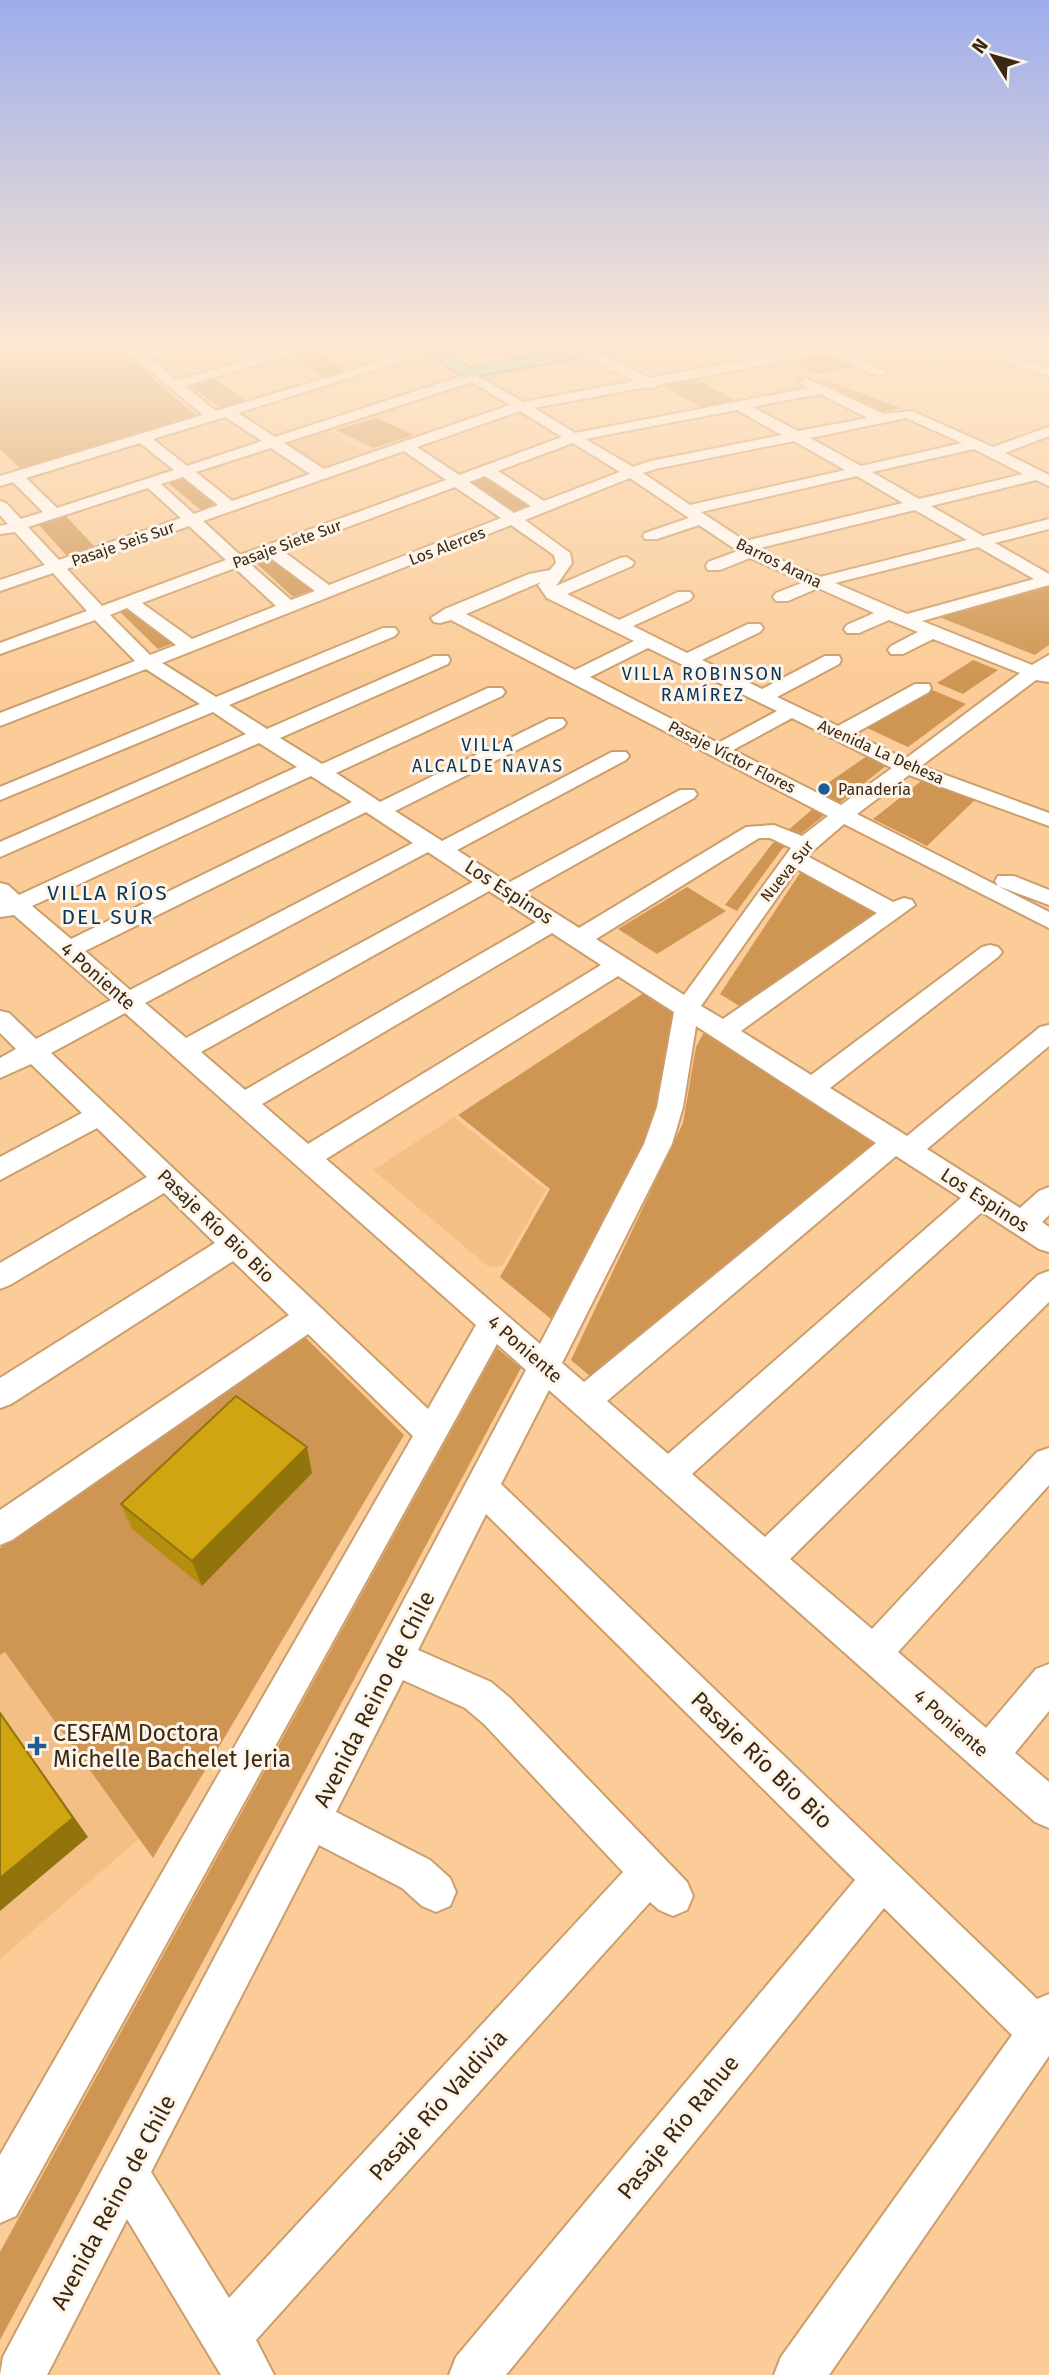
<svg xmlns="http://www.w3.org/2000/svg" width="1049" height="2375" font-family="'Fira Sans',sans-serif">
<rect width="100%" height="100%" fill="#fbcc98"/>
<g fill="#f3bf85">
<polygon points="331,430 364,452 322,467 287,444"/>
<polygon points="454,1117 546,1190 502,1266 489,1267 373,1170"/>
<polygon points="5,1652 141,1837 0,1959 0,1655"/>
</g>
<g fill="#cf9653">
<polygon points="0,344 70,344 79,350 114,344 197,417 31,468 20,468 0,449"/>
<polygon points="315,349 347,371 324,378 292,355"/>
<polygon points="828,354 854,367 815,375 789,362"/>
<polygon points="214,378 247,402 222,409 190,385"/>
<polygon points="695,378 738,402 703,408 660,385"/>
<polygon points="820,378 901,408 882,412 817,379"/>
<polygon points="377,418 414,435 373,448 336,430"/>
<polygon points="486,474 534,505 508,515 461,483"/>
<polygon points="183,476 222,505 203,512 166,481"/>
<polygon points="64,514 95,547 67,556 37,523"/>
<polygon points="283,549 326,585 293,597 253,560"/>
<polygon points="1049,584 1049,645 1035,655 934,615"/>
<polygon points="141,603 187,638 158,649 119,611"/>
<polygon points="973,660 998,670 963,694 937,683"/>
<polygon points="930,689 966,704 908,747 865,727"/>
<polygon points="867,756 887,765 782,849 737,911 725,905 772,844 829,795 819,789"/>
<polygon points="925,778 978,797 927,846 873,819"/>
<polygon points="802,870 880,912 744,1009 720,994"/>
<polygon points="687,887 726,911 657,954 618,929"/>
<polygon points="653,987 676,1005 665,1085 652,1126 551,1319 500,1277 550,1189 458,1115"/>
<polygon points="704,1032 878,1143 591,1377 571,1360 683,1123 696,1047"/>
<polygon points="304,1336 404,1435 153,1858 5,1652 0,1655 0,1548"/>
<polygon points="497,1348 521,1368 0,2340 0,2252"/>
</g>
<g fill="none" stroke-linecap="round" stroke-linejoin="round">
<g stroke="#cb9e6c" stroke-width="4">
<g id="minor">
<path d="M118,344H132L143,353L176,344H198L151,359L177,380L305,344H327L185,386L216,411L424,348L429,347L435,351L238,413L275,437L462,376L459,373L466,369L523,402L635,381L580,355V349L585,348L650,378L831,344H860L843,350L887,372L880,376L875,375L828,353L658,385L652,388L647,387L534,408L575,433L808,388L799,382L806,378L884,414L912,411L993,447L1049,427V436L1005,453L1049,475V486L1036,480L931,506L983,536L1049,519V529L995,543L1049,574V585L922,621L1032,665L1049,655V682L1036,680L921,766L1049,813V826L909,775L857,814L998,886L995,881L998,876H1014L1049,890V905L998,886L1049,912V928L844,824L807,856L893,902L904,898L912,900L915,905L741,1031L811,1075L982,947L990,945L998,947L1002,952L998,957L830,1088L907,1136L1040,1027L1049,1025V1046L927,1149L1020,1208L1039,1191L1049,1187V1215L1042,1222L1049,1227V1252L1039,1249L982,1212L692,1474L765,1537L1038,1275L1049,1271V1302L790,1559L872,1629L1037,1452L1049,1448V1485L898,1652L986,1728L1036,1669L1049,1664V1711L1015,1753L1049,1782V1828L1035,1822L549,1390L501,1484L1037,1999L1049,1994V2056L829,2375H774L781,2357L1012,2035L884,1908L506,2375H449L456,2357L855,1880L486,1514L418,1650L491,1682L510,1698L687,1882L693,1896L687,1910L673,1916L659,1910L650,1902L256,2340L274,2375H221L127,2219L47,2375H0L3,2357L526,1370L497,1344L16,2216L0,2223V2155L413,1436L308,1334L12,1540L0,1545V1510L289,1315L233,1261L11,1404L0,1408V1378L215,1243L164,1193L10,1285L0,1289V1263L147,1177L97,1128L0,1180V1157L82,1113L31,1064L0,1078V1058L16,1049L0,1033V1011L9,1013L36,1039L111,1000L14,915L0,917V883L8,885L19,895L297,767L259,743L0,857V842L246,734L213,712L0,800V787L200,704L146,669L0,726V713L135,661L95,620L0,654V643L87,611L53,573L0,591V580L45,565L15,532L0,534V526L8,524L0,515V501L6,503L21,519L43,512L13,482L0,486V476L203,415ZM472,382L510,405L324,469L284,443ZM820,394L868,418L798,431L752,407ZM737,410L782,435L651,461L633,467L585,439ZM520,411L562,437L459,475L417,447ZM225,417L262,441L187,466L153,439ZM906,418L962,443L861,466L810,438ZM794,441L845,470L690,505L643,473L655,469ZM140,443L174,470L57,508L26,478ZM573,443L620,472L544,501L498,471ZM271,448L310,474L232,501L196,472ZM974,449L1023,474L919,499L872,472ZM404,451L446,480L240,555L203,521ZM485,476L531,506L514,513L469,482ZM857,476L903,503L745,541L701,512ZM183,477L218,505L194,514L161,484ZM630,478L689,518L645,533L643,536L645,539H657L699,525L738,551L708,562L706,566L708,570H720L750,558L804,582L776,593L773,597L776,601H788L818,588L874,613L847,625L844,629L847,633H859L889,620L918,632L891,646L888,650L891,654H903L933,639L1020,673L905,759L854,734L929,692L931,688L929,684H915L838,726L777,697L839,664L841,660L839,656H825L762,689L702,660L760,632L763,628L760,624H748L687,653L633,626L690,600L693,596L690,592H678L619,620L567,594L632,566L634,562L626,557L620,558L556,586L572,563L570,553L525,520ZM455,487L501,518L329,585L283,551ZM148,488L181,518L59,560L28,527ZM915,510L967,540L820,577L756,549ZM511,525L554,555L556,563L550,570L529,574L445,609L431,618L434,622L440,623L451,620L828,816L802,836L774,825L746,827L579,928L524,893L694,798L697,794L694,790H680L508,883L457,850L626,760L629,756L626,752H612L442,841L395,811L563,727L566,723L563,719H549L380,802L336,773L502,696L505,692L502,688H488L322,764L280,738L448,664L450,660L448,656H434L267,729L229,705L395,636L398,632L395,628H383L216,697L162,663ZM189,526L226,560L102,606L67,569ZM978,547L1034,579L907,614L835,583ZM268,556L315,591L291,600L249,563ZM235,568L276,606L192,639L142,603ZM541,582L538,585L547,598L634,641L575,670L466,614ZM127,608L176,645L150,655L110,615ZM648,648L777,711L718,743L590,677ZM792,718L892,768L841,805L733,750ZM311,776L352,802L71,939L32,906ZM366,812L413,843L130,990L85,951ZM759,838H770L791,848L684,995L596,939ZM428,852L473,882L186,1038L145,1003ZM797,869L877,913L723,1019L701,1006ZM489,891L536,922L245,1090L201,1052ZM552,933L601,965L308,1144L262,1104ZM618,976L674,1012L657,1107L644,1144L540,1344L326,1159ZM125,1013L476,1325L428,1409L51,1053ZM696,1026L876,1143L584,1382L562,1363L672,1144L683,1107ZM896,1156L961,1198L668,1454L607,1401ZM403,1680L465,1708L484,1724L623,1872L229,2298L151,2172L319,1845L402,1888L422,1906L436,1912L450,1906L456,1892L450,1878L430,1860L336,1812Z"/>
<polygon points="914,344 932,344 945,352 939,356"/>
<polygon points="1007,354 1049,368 1049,376 1002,361 1001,358"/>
</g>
</g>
<g stroke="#288d80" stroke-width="3">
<polygon id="major" points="412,344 432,344 469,368 597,344 633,344 625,349 466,378"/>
</g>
<use href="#minor" fill="#fff" fill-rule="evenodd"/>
<use href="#major" fill="#78dcd6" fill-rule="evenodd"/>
</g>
<polygon fill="#b38e0f" points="312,1473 202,1586 132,1529 121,1504"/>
<g fill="#92740c">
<polygon points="307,1447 312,1473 202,1586 192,1561"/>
<polygon points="0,1712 88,1837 0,1911"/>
</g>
<g fill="#d0a511" stroke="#92740c" stroke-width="2">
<polygon points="236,1396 307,1447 192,1561 121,1504"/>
<polygon points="0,1713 73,1818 0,1878"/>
</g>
<linearGradient id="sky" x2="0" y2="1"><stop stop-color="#9dadec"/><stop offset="0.51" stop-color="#fde8d1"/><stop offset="1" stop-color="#fde8d1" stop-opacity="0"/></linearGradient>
<rect width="1049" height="677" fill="url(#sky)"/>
<g fill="#1e5c93" stroke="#fef5ea" stroke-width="2.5">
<circle cx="824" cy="789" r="7"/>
<path d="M33.5 1735.5h7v7h7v7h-7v7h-7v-7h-7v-7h7z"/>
</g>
<g text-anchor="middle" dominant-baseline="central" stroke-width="6" stroke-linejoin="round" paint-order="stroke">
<g font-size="16" fill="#3a2813" stroke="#fef5ea">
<text transform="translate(123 544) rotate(-19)">Pasaje Seis Sur</text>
<text transform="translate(287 544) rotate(-20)">Pasaje Siete Sur</text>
<text transform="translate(447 546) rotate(-21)">Los Alerces</text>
<text transform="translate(779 563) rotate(26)">Barros Arana</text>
<text transform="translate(881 752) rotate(24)">Avenida La Dehesa</text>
<text transform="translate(732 757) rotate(27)">Pasaje Víctor Flores</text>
<text transform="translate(787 871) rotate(-51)">Nueva Sur</text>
</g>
<g font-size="16" fill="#3a2813" stroke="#fef5ea" text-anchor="start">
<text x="838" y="789">Panadería</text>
</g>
<g font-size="18" letter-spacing="2" fill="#09355a" stroke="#fef5ea">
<text x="703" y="674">VILLA ROBINSON<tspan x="703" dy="21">RAMÍREZ</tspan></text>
<text x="488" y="745">VILLA<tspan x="488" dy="21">ALCALDE NAVAS</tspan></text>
</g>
<g font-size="19" fill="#3a2813" stroke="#fef5ea">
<text transform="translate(509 892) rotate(33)">Los Espinos</text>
<text transform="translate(98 976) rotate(41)">4 Poniente</text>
<text transform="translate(985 1200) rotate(33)">Los Espinos</text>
<text transform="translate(216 1226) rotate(44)">Pasaje Río Bio Bio</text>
<text transform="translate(525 1349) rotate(41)">4 Poniente</text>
<text transform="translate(951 1723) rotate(41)">4 Poniente</text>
</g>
<g font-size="21" letter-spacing="2" fill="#09355a" stroke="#fef5ea">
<text x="108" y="893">VILLA RÍOS<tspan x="108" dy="24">DEL SUR</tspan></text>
</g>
<g font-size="23" fill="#3a2813" stroke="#fef5ea">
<text transform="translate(374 1699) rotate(-63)">Avenida Reino de Chile</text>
<text transform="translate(762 1760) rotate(44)">Pasaje Río Bio Bio</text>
<text transform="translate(438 2105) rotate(-48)">Pasaje Río Valdivia</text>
<text transform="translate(678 2127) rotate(-51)">Pasaje Río Rahue</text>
<text transform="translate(113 2202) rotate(-62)">Avenida Reino de Chile</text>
</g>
<g font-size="23" fill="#3a2813" stroke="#fef5ea" text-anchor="start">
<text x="53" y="1733">CESFAM Doctora<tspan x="53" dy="26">Michelle Bachelet Jeria</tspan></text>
</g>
</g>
<g transform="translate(993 56) rotate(307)" stroke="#fef5ea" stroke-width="5" paint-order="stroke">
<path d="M0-5L12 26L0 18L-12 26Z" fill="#3a2813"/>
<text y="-10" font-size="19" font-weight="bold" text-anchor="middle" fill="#3a2813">N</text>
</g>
</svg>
